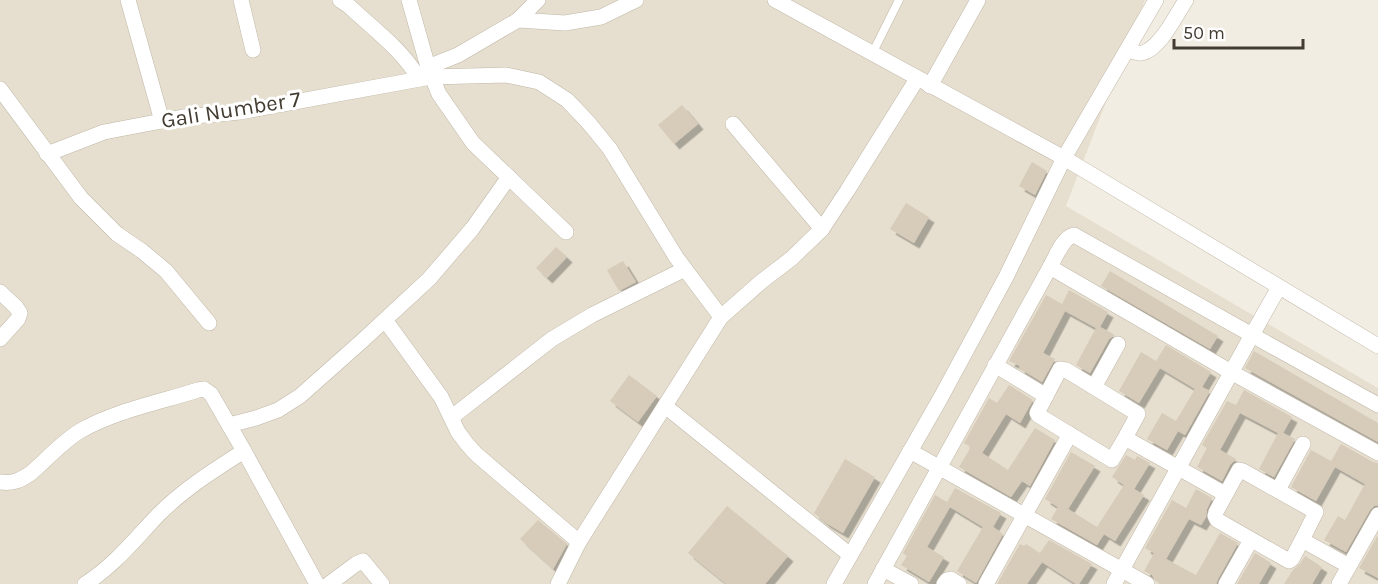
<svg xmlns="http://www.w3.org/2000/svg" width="1378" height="584" font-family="Karla,sans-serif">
<defs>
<filter id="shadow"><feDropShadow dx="5.5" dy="5.5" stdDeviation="0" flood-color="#0004"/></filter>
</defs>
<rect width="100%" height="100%" fill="#f2ede2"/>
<polygon fill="#e6dfcf" points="0,0 1145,0 1066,206 1378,388 1378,584 0,584"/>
<g fill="#d7cbba" filter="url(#shadow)">
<polygon points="682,105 698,124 674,144 658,125"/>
<polygon points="1032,162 1047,171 1035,195 1019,186"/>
<polygon points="906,203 929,217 914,243 890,229"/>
<polygon points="556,247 567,257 547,278 536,268"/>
<polygon points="623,261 636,282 619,291 607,270"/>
<polygon points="1110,271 1218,336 1210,349 1101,286"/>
<polygon points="1069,290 1108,312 1100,327 1115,335 1109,339 1090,373 1076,365 1096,328 1065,311 1043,353 1055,359 1042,382 1019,368 1020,366 1009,361 1046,295 1062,304"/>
<polygon points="1166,345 1211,372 1202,387 1210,391 1185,435 1178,431 1167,450 1147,439 1162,413 1176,421 1195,389 1160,368 1139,403 1119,391 1141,352 1156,361"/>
<polygon points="1254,351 1378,423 1378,442 1245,368"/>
<polygon points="629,375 657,396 638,422 610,401"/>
<polygon points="1009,385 1033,400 1020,423 1006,414 982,453 1008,470 1035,428 1055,440 1030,486 1022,481 1011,497 959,467 971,447 964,443 989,398 997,403"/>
<polygon points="1244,390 1292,417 1283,433 1295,439 1274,477 1259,469 1278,433 1240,413 1220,450 1236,459 1230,465 1222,481 1197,467 1207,448 1202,445 1227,401 1236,405"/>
<polygon points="1341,444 1373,462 1378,463 1378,505 1374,506 1370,510 1346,552 1324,540 1338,516 1345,520 1365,484 1335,467 1316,501 1291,487 1311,450 1331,461"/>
<polygon points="1071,452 1095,466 1068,509 1097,527 1124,485 1112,477 1126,455 1135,460 1137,456 1150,463 1134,489 1144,495 1115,541 1104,534 1097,545 1051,519 1058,507 1045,499"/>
<polygon points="845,459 875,477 843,533 826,523 814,513"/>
<polygon points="955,488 1001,513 993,527 1003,534 976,583 957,571 983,527 950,507 927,547 944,557 929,582 901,565 907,556 903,553 935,495 947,502"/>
<polygon points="1196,489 1212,498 1207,509 1206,517 1201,525 1189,519 1166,559 1196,575 1220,533 1238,543 1218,579 1216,584 1161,584 1156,581 1152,575 1144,571 1154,553 1145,548 1172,500 1186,508"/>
<polygon points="727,506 788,556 765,584 726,584 688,553"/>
<polygon points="538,520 567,544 553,569 520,539"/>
<polygon points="1378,535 1378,578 1359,568"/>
<polygon points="1049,540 1092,564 1079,584 1076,584 1042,562 1027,584 997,584 1020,544 1024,546 1026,544 1040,553"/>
<polygon points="1255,553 1271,563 1259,584 1237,584"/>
<polygon points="1305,556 1322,567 1312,584 1284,584 1293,570 1300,564"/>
</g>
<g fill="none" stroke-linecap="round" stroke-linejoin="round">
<g stroke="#c0b7a7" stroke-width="9">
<polyline id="service" points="872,54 899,0"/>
</g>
<g stroke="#c0b7a7" stroke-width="16">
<g id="minor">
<polyline points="128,0 162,121"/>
<polyline points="241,0 253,50"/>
<path d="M340,0L349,6C372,28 404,51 419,79"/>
<polyline points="409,0 428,67 439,94 473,143 566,232"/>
<polyline points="775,0 1064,158 1378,346"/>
<polyline points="518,20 538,0"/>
<path d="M1128,49C1132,51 1137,54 1142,53C1160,49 1176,15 1186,0"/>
<polyline points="428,67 458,55 518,20 565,23 601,17 636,0"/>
<polyline points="930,86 978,0"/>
<polyline points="0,89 81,198 117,234 142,251 166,271 209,323"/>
<polyline points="733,124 822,229"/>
<polyline points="47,154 104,132 183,117 240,112 431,77 506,75 539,82 567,100 588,122 610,149 676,257 721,317 762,281 792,258 822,229 847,191 917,79"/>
<polyline points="1050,267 1231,372 1378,453"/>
<polyline points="1279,287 1252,335 1378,405"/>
<polyline points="0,292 16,307 20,313 18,319 0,339"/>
<polyline points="385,320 441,397 458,432 467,444 476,454 579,542 721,317"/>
<polyline points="995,365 1046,396"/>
<polyline points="1094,387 1118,344"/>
<polyline points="665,406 850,555"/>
<polyline points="452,417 552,339 592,315 685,269"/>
<polyline points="229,425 256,418 278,410 300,396 362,341 429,279 472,229 509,177"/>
<polyline points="1125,438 1138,414 1066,370 1060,369 1037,413 1038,415 1112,460 1125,438 1225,494"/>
<polyline points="244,451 317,584"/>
<polyline points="910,451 1147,584"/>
<path d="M0,482C13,484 21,480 31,473C47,459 62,442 80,431C114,411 161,402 198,390L204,389L211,394L244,451C214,470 184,489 159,514C135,539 115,565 85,584"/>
<polyline points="1278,490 1303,444"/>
<polyline points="1302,540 1316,512 1243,471 1239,470 1216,512 1215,516 1217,520 1289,561 1292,559 1302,540 1349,566"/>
<polyline points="883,569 911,584"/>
<polyline points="329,584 356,564 363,561 382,584"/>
<polyline points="558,584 579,542"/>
<polyline points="834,584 940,399 1006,277 1064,158 1156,0"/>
<path d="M875,584L1050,267C1056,257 1062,238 1074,235L1252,335L1114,584"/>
<polyline points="944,584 947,580 951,579 959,584"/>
<polyline points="986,584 1070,434"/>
<polyline points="1226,584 1251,540"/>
<polyline points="1339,584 1378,515"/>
</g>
</g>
<use href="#service" stroke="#fff" stroke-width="8"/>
<use href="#minor" stroke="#fff" stroke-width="15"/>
</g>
<g text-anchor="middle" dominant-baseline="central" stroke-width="6" stroke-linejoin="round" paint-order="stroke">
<g font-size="22" fill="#433c32" stroke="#fff">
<text transform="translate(231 110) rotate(-9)">Gali Number 7</text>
</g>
</g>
<path d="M1174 39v9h129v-9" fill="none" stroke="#433c32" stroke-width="3"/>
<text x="1183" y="39" font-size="18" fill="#433c32" stroke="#ffffff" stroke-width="4.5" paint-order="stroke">50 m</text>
</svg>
